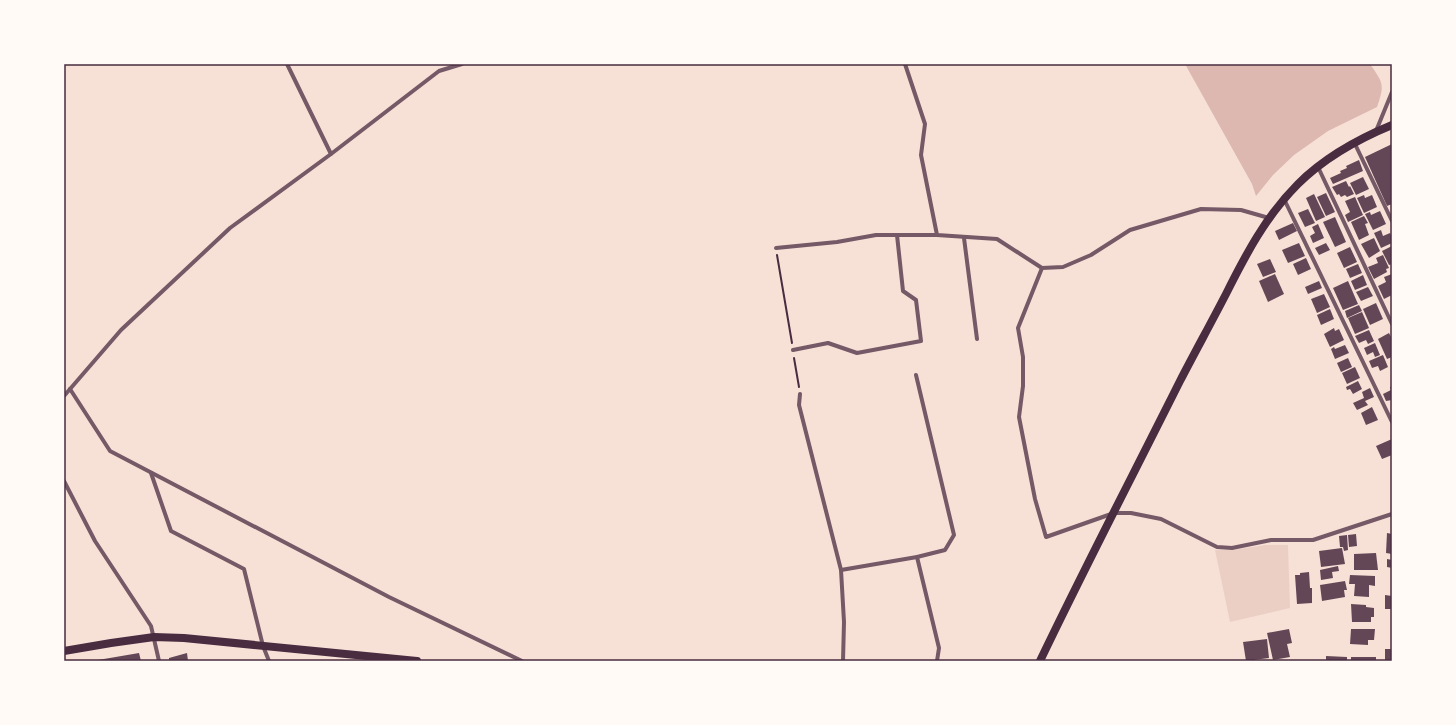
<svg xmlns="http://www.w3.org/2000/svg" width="1456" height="725" font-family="'Alegreya Sans',sans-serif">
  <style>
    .green { fill: #ebcfc5 }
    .water { fill: #dcb8b0 }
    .building { fill: #644757 }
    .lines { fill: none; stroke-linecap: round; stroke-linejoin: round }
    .path { stroke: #4a2c40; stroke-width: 2 }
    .minor { stroke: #755966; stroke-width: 4 }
    .secondary { stroke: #4a2c40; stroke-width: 8 }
    .neatline { fill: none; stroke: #4a2c40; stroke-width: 1.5 }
  </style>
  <rect width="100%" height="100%" fill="#f7e1d7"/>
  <path class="green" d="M1265,545H1288L1290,608L1230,622L1215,550H1233Z"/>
  <path class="water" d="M1185,64H1370C1383,83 1385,84 1377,107L1328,131L1294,155L1273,175L1256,196L1252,184Z"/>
  <g class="building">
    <path d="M1392,144V204L1387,206L1365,157Z"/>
    <path d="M1359,160L1363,171L1333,184L1330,178L1341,173L1340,171L1347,168L1346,166Z"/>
    <path d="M1363,177L1369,189L1356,195L1350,183Z"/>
    <path d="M1346,181L1349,187L1350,186L1354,194L1347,197L1345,195L1341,197L1339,194L1337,195L1332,187Z"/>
    <path d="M1326,193L1335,212L1326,216L1317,197Z"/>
    <path d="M1314,194L1325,217L1316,221L1306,198Z"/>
    <path d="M1364,195L1365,198L1372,195L1377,207L1364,213L1357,198Z"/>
    <path d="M1355,197L1363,215L1348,222L1345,215L1350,212L1345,201Z"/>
    <path d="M1308,209L1315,223L1305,227L1298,213Z"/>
    <path d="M1380,211L1386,224L1373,230L1365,214L1370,212L1371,215Z"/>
    <path d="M1364,216L1368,223L1365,224L1369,235L1359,240L1351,222Z"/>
    <path d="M1335,217L1346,242L1335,247L1323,222Z"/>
    <path d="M1293,223L1297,231L1279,240L1275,231Z"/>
    <path d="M1318,224L1324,238L1313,243L1310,236L1315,233L1312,227Z"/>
    <path d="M1381,230L1383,236L1390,233L1392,237V243L1381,248L1374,233Z"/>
    <path d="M1374,238L1380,251L1369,258L1361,244Z"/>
    <path d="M1299,243L1305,256L1288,263L1282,250Z"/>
    <path d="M1326,243L1330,250L1319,255L1315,248Z"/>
    <path d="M1392,246V264L1389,265L1382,251Z"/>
    <path d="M1350,247L1357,262L1344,268L1337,253Z"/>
    <path d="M1383,255L1389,268L1386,269L1387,272L1374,279L1368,267L1378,263L1376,258Z"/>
    <path d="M1306,258L1311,269L1298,275L1293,264Z"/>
    <path d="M1270,259L1276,272L1263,277L1257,264Z"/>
    <path d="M1358,264L1362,273L1350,278L1346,269Z"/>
    <path d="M1275,274L1284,294L1268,302L1259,281Z"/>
    <path d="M1392,274V295L1384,299L1378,286L1386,282L1384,277Z"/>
    <path d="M1363,275L1367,285L1355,290L1351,281Z"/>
    <path d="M1319,281L1322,288L1308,294L1305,287Z"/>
    <path d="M1348,281L1358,304L1343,310L1333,288Z"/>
    <path d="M1368,287L1373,296L1361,301L1356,292Z"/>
    <path d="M1324,294L1330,307L1317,313L1311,299Z"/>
    <path d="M1376,303L1383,319L1370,325L1363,309Z"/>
    <path d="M1359,305L1362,311L1347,318L1345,311Z"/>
    <path d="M1330,309L1334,319L1321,325L1317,315Z"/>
    <path d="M1362,312L1369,328L1355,334L1348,318Z"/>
    <path d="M1334,328L1335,331L1339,329L1344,340L1330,347L1324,334Z"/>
    <path d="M1369,330L1374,341L1368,344L1366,340L1359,343L1355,336Z"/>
    <path d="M1389,333L1392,339V357L1387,359L1378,339Z"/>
    <path d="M1375,343L1380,355L1375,357L1373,352L1367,355L1364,348Z"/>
    <path d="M1345,345L1349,353L1335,359L1331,349L1334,347L1335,349Z"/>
    <path d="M1383,355L1388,367L1380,371L1378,366L1372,368L1369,361Z"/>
    <path d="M1348,358L1352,367L1341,372L1337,363Z"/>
    <path d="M1355,367L1360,378L1347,384L1342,373Z"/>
    <path d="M1358,381L1362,389L1353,394L1350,389L1347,390L1346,387Z"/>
    <path d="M1392,386V400L1386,401L1383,394L1391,390L1390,387Z"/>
    <path d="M1370,388L1374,397L1365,401L1368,405L1357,410L1353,403L1364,398L1362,392Z"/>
    <path d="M1372,407L1378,420L1366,425L1361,413Z"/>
    <path d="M1392,439V455L1382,459L1376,446Z"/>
    <path d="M1387,533L1392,534V554L1386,553Z"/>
    <path d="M1356,534L1357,546L1349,547L1348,535Z"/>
    <path d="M1347,535L1348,550L1344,551L1343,547H1340L1339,536Z"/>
    <path d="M1342,548L1345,564L1321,567L1319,551Z"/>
    <path d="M1376,553L1378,570H1354V554Z"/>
    <path d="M1387,559L1392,560V568L1387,567Z"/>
    <path d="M1338,566L1339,571L1332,572L1333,578L1321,580L1320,570Z"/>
    <path d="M1309,572L1310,588H1312V603L1297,604L1295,575H1300V573Z"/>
    <path d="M1350,575L1375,576V586L1369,585V597L1354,596L1355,584H1349Z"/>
    <path d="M1345,581L1347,590H1344L1345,597L1322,601L1320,585Z"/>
    <path d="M1385,595L1392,596V609H1385Z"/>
    <path d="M1351,604L1366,605V607L1374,608V617H1371V622H1352Z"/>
    <path d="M1289,629L1292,643L1287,644L1290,657L1273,660L1267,633Z"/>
    <path d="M1351,629H1375L1374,640H1368V645L1350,644Z"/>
    <path d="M1267,639L1269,658L1246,661L1243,642Z"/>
    <rect x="1385" y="649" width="7" height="12"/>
    <path d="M139,653L141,661H98V660Z"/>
    <path d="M187,653L188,661H169V658Z"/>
    <path d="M1326,656L1347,657V661H1326Z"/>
    <rect x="1351" y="657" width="25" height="4"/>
  </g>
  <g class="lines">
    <g class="path">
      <path d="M777,255L792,343"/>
      <path d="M794,358L799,387"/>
    </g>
    <g class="minor">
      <path d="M287,64L331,154"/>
      <path d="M905,64L925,124L921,155L937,235L997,239L1042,268"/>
      <path d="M1376,131L1392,92"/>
      <path d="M1354,142L1392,221"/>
      <path d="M1318,167L1392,324"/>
      <path d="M1284,199L1392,422"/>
      <path d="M1269,218L1241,210L1201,209L1130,230L1091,255L1063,267L1042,268L1018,328L1023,357V386L1019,417L1035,499L1046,537L1114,513H1131L1161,519L1217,547L1232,548L1271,540H1313L1392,514"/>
      <path d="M964,238L977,339"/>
      <path d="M776,248L837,242L876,235H937"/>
      <path d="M793,350L828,343L857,353L921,341L916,300L903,291L897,235"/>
      <path d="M70,389L110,451L389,597L522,661"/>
      <path d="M800,394L799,405L841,570L844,622L843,661"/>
      <path d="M64,396L121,330L230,228L331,154L439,71L462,64"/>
      <path d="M151,473L171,531L244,569L263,646L269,661"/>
      <path d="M64,481L95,541L151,626L159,661"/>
      <path d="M917,557L939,648L937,661"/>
      <path d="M841,570L917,557L945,550L954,535L916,375"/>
    </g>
    <g class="secondary">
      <path d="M64,651L111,643L154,637L184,638L417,661"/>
      <path d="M1040,661C1085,567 1133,475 1180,381C1195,352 1211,323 1226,294C1246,254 1266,216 1298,184C1324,158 1358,139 1392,125"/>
    </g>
  </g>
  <rect width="1456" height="725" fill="none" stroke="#fffaf5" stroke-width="130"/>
  <rect x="65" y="65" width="1326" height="595" class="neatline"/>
</svg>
